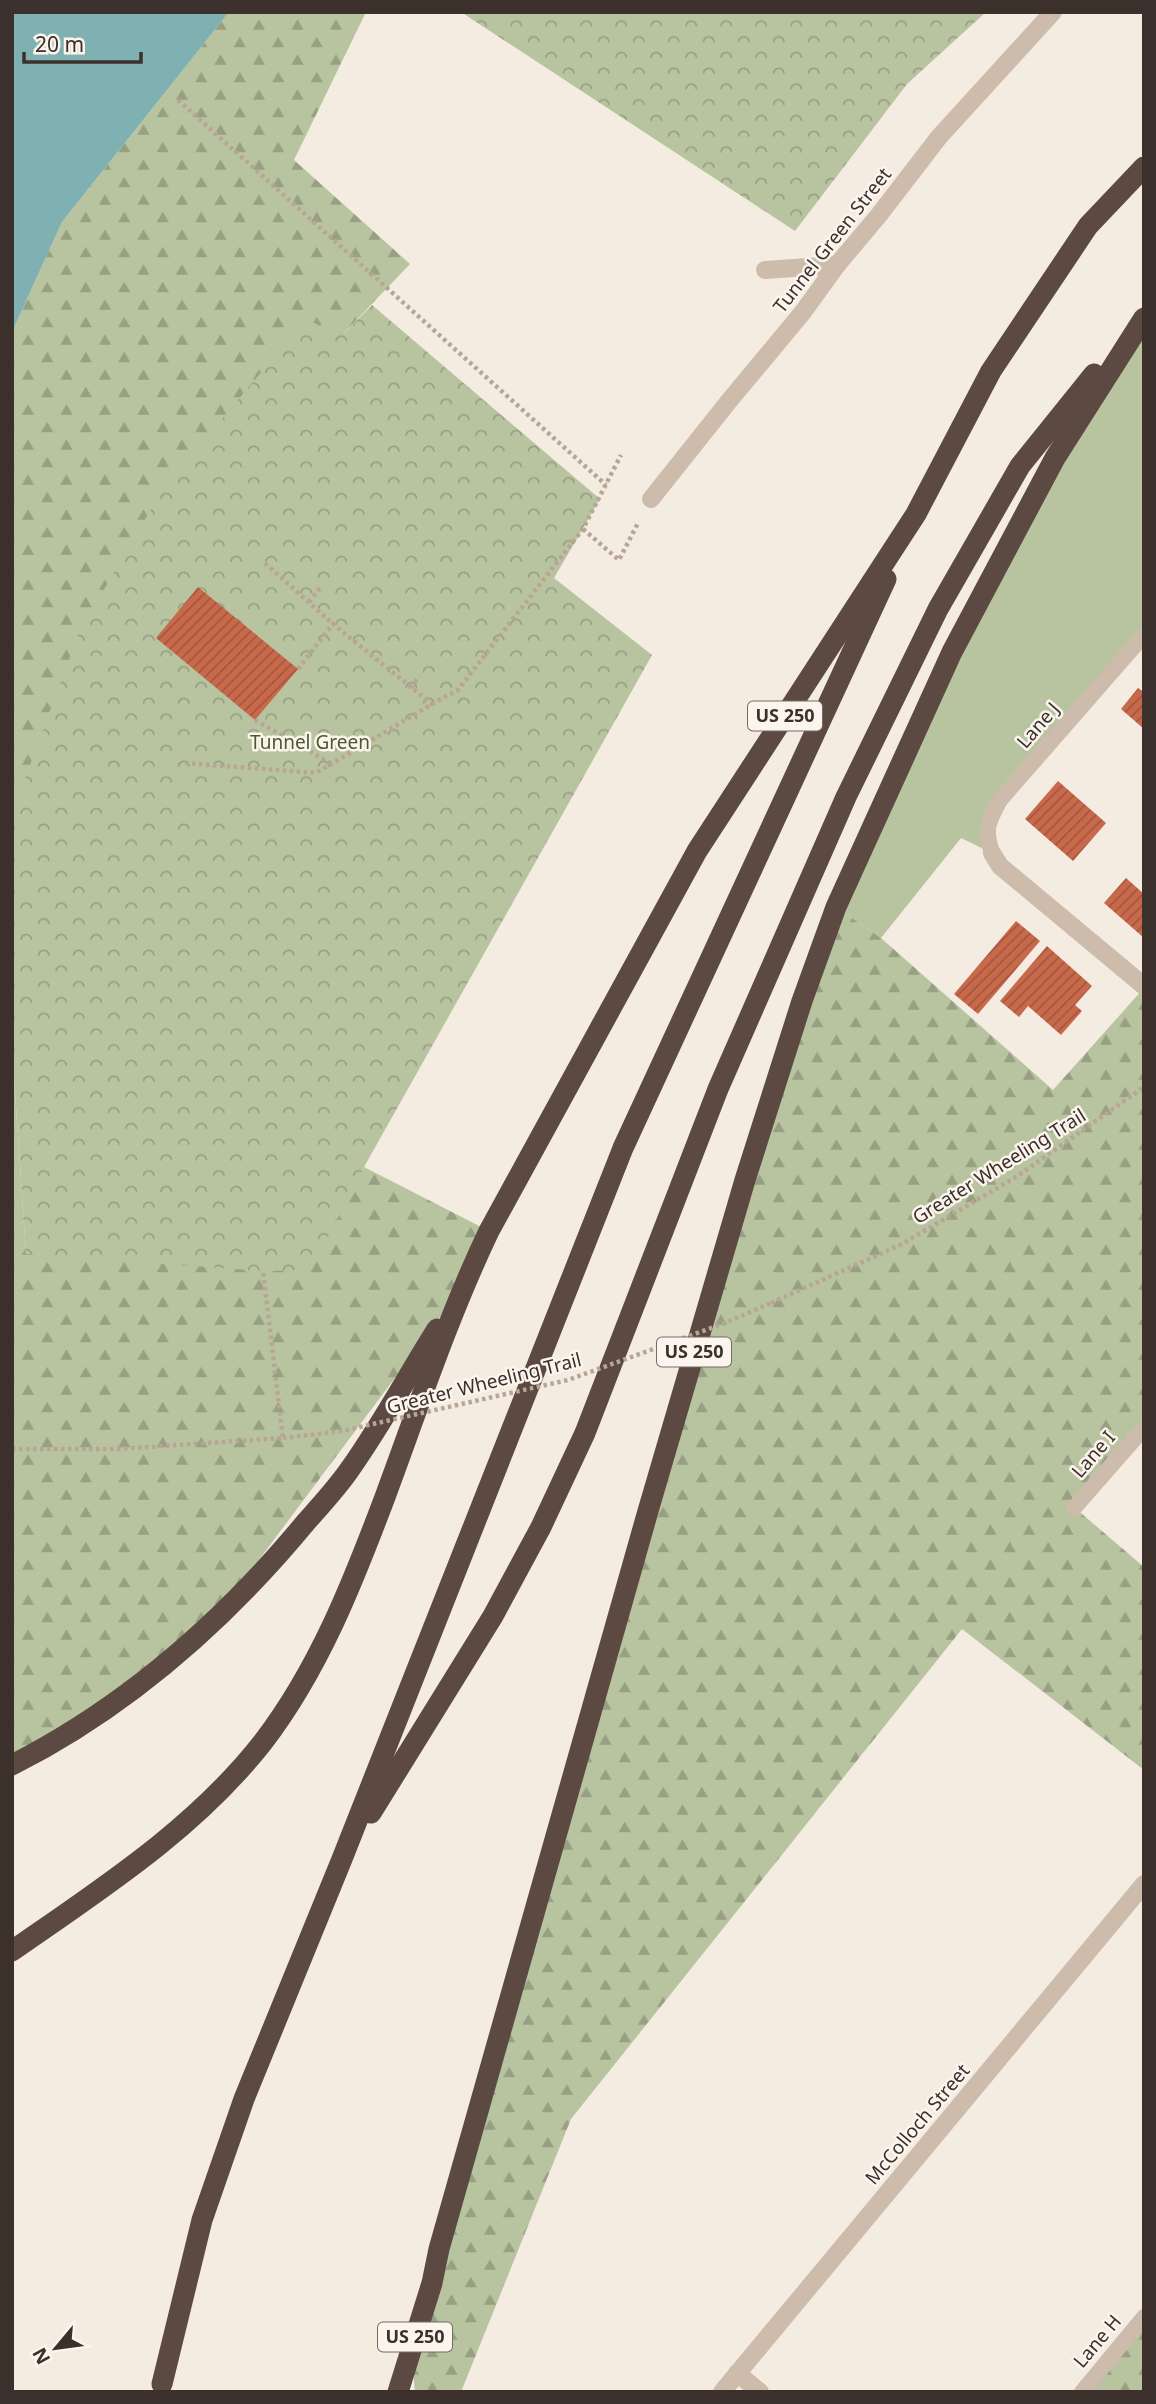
<svg xmlns="http://www.w3.org/2000/svg" width="1156" height="2404" font-family="'Noto Sans',sans-serif">
  <style>
    .green { fill: #b8c4a0 }
    .forest { fill: url(#forest-firs) }
    .park { fill: url(#park-crowns) }
    .water { fill: #7fb0b2 }
    .building { fill: url(#building-hatch) }
    .lines { fill: none; stroke-linecap: round; stroke-linejoin: round }
    .path { stroke: #b9a596; stroke-width: 4.5; stroke-dasharray: 3.5 3.5; stroke-linecap: butt }
    .service { stroke: #cdbbac; stroke-width: 16 }
    .minor { stroke: #cdbbac; stroke-width: 18 }
    .tertiary { stroke: #cdbbac; stroke-width: 18 }
    .motorway { stroke: #5c4a42; stroke-width: 21 }
    .path-bridge { stroke: #b9a596; stroke-width: 4.5; stroke-dasharray: 3.5 3.5; stroke-linecap: butt }
    .labels { text-anchor: middle; stroke-width: 5; stroke-linejoin: round; paint-order: stroke }
    .shield { fill: #fbf5ee; stroke: #756b66; stroke-width: 2 }
    .shield-label { font-size: 18px; font-weight: bold; fill: #3b302b }
    .street-label { font-size: 19px; fill: #3b302b; stroke: #fbf5ee }
    .park-label { font-size: 19px; fill: #4a5a2e; stroke: #fbf5ee }
  </style>
  <defs>
    <pattern id="forest-firs" width="22" height="20" patternUnits="userSpaceOnUse" patternTransform="scale(1.75)"><rect width="22" height="20" fill="#b8c4a0"/><path d="M5 1l3.5 6h-7zM16 11l3.5 6h-7z" fill="#97a083"/></pattern>
    <pattern id="park-crowns" width="20" height="18" patternUnits="userSpaceOnUse" patternTransform="scale(1.75)"><rect width="20" height="18" fill="#b8c4a0"/><path d="M2 6a3 3 0 1 1 6 0M12 15a3 3 0 1 1 6 0" fill="none" stroke="#97a083"/></pattern>
    <pattern id="building-hatch" width="6" height="6" patternUnits="userSpaceOnUse" patternTransform="scale(1.75)"><rect width="6" height="6" fill="#c8694b"/><path d="M-1 1l2-2M0 6l6-6M5 7l2-2" fill="none" stroke="#a4573f"/></pattern>
  </defs>
  <rect width="100%" height="100%" fill="#f4ebe1"/>
  <path class="green" d="M1144,318V635L1000,800L992,853L961,838L881,938L836,907L919,721Z"/>
  <g class="forest">
    <path d="M229,12H366L294,160L410,264L344,333L12,814V332L62,222Z"/>
    <path d="M836,907L881,938L1053,1090L1144,988V1428L1075,1508L1144,1567V1770L962,1629L571,2119L461,2392H415L411,2349L439,2249Z"/>
    <path d="M12,1047L26,1254L355,1182L364,1167L489,1231L462,1288L208,1628L12,1761Z"/>
    <path d="M1144,2318V2392H1082Z"/>
  </g>
  <g class="park">
    <path d="M461,12H986L907,84L795,231Z"/>
    <path d="M372,305L600,499L554,578L652,655L364,1167L311,1270L263,1271L26,1254L12,1047V814L79,632L163,489L305,320L344,333Z"/>
  </g>
  <path class="water" d="M12,12H229L62,222L12,332Z"/>
  <g class="building">
    <path d="M198,587L298,669L255,720L156,638Z"/>
    <path d="M1138,688L1144,692V729L1121,709Z"/>
    <path d="M1058,781L1106,823L1073,861L1025,819Z"/>
    <path d="M1126,878L1144,894V938L1104,903Z"/>
    <path d="M1016,921L1040,941L978,1014L954,994Z"/>
    <path d="M1047,946L1092,986L1075,1005L1082,1011L1061,1035L1028,1006L1019,1017L1000,1001Z"/>
  </g>
  <g class="lines">
    <g class="path">
      <path d="M178,100L606,485"/>
      <path d="M583,529L619,560L638,523"/>
      <path d="M265,563L333,624"/>
      <path d="M309,602L320,588"/>
      <path d="M298,669L333,624L433,705"/>
      <path d="M411,688L419,676"/>
      <path d="M255,720L332,764"/>
      <path d="M185,763L316,773L444,697L457,691L583,529L621,455"/>
      <path d="M771,1303L900,1245L1016,1177L1144,1087"/>
      <path d="M12,1449H117L283,1438L263,1271"/>
    </g>
    <g class="service">
      <path d="M992,853C984,828 988,822 1000,800L1144,635"/>
      <path d="M1074,1508L1144,1428"/>
      <path d="M1082,2392L1144,2317"/>
    </g>
    <g class="minor">
      <path d="M765,270L837,265"/>
      <path d="M651,499L729,401L803,312L837,265L879,215L939,137L1053,12"/>
      <path d="M992,853L1000,866L1144,986"/>
      <path d="M737,2373L760,2392"/>
    </g>
    <path class="tertiary" d="M722,2392L1144,1884"/>
    <g class="motorway">
      <path d="M12,1765C126,1707 225,1620 306,1522C321,1505 337,1488 350,1469C382,1424 408,1375 437,1329"/>
      <path d="M371,1813L493,1616L541,1527L585,1433L718,1089L846,797L938,609L1020,466L1094,374"/>
      <path d="M12,1951C101,1889 195,1829 263,1742C319,1669 353,1582 385,1497C418,1408 448,1317 489,1231L697,851L916,514L991,371L1088,226L1144,167"/>
      <path d="M162,2384L202,2220L244,2099L342,1859L623,1148L886,579"/>
      <path d="M398,2392L432,2283L439,2249L648,1511L745,1180L802,1001L836,907L952,652L1055,458L1144,318"/>
    </g>
    <path class="path-bridge" d="M283,1438L342,1431L568,1380L725,1323L771,1303"/>
  </g>
  <g class="labels">
    <g class="shield">
      <rect x="748" y="701.5" width="74" height="29" rx="5"/>
      <rect x="657" y="1337.5" width="74" height="29" rx="5"/>
      <rect x="378" y="2322.5" width="74" height="29" rx="5"/>
    </g>
    <g class="shield-label">
      <text x="785" y="722">US 250</text>
      <text x="694" y="1358">US 250</text>
      <text x="415" y="2343">US 250</text>
    </g>
    <g class="street-label">
      <text transform="translate(832 240) rotate(-52)" y="7">Tunnel Green Street</text>
      <text transform="translate(1038 725) rotate(-49)" y="7">Lane J</text>
      <text transform="translate(999 1166) rotate(-32)" y="7">Greater Wheeling Trail</text>
      <text transform="translate(484 1383) rotate(-14)" y="7">Greater Wheeling Trail</text>
      <text transform="translate(1093 1454) rotate(-49)" y="7">Lane I</text>
      <text transform="translate(917 2124) rotate(-50)" y="7">McColloch Street</text>
      <text transform="translate(1097 2341) rotate(-50)" y="7">Lane H</text>
    </g>
    <g class="park-label">
      <text x="310" y="749">Tunnel Green</text>
    </g>
  </g>
  <rect width="1156" height="2404" fill="none" stroke="#3b302b" stroke-width="28"/>
  <g transform="translate(56 2348) rotate(241)" stroke="#fbf5ee" stroke-width="5" paint-order="stroke">
  <path d="M0-5L12 26L0 18L-12 26Z" fill="#3b302b"/>
  <text y="-10" font-size="19" font-weight="bold" text-anchor="middle" fill="#3b302b">N</text>
  </g>
  <path d="M24 52v10h117v-10" fill="none" stroke="#3b302b" stroke-width="3.5"/>
  <text x="35" y="52" font-size="21" fill="#3b302b" stroke="#fbf5ee" stroke-width="5" paint-order="stroke">20 m</text>
</svg>
